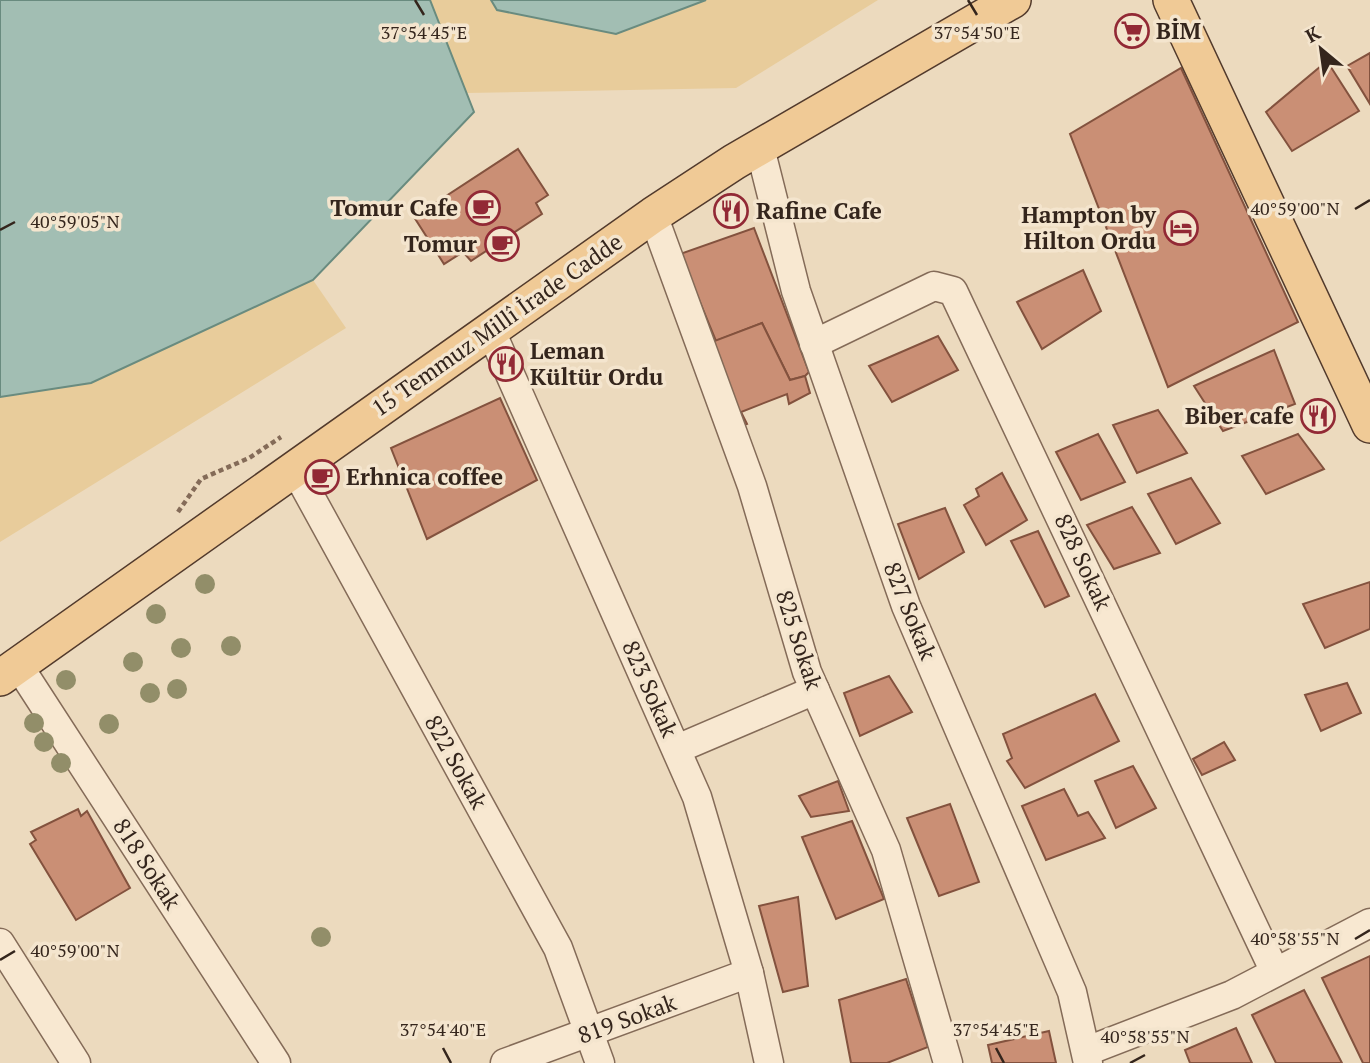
<svg xmlns="http://www.w3.org/2000/svg" width="1370" height="1063" font-family="'PT Serif',serif">
  <style>
    .sand { fill: #e8cc9b }
    .water { fill: #a2beb3; stroke: #698b7f; stroke-width: 2 }
    .building { fill: #ca8f75; stroke: #83523e; stroke-width: 2 }
    .lines { fill: none; stroke-linecap: round; stroke-linejoin: round }
    .minor-casing { stroke: #846b58; stroke-width: 31 }
    .major-casing { stroke: #523a2c; stroke-width: 38 }
    .path { stroke: #846b58; stroke-width: 4.5; stroke-dasharray: 5 3.5; stroke-linecap: butt }
    .minor { stroke: #f8e8d1; stroke-width: 28 }
    .major { stroke: #f0ca96; stroke-width: 35 }
    .tree { fill: #928e69 }
    .ticks { fill: none; stroke: #34251c; stroke-width: 2.5 }
    .labels { text-anchor: middle; stroke-width: 7; stroke-linejoin: round; paint-order: stroke }
    .poi-label { font-size: 23px; font-weight: bold; fill: #34251c; stroke: #f4e5ce; text-anchor: start }
    .street-label { font-size: 23px; fill: #34251c; stroke: #f4e5ce }
    .ticks-label { font-size: 18px; text-anchor: middle; fill: #34251c; stroke: #f4e5ce; stroke-width: 7; stroke-linejoin: round; paint-order: stroke }
  </style>
  <rect width="100%" height="100%" fill="#ecdabe"/>
  <g class="sand">
    <path d="M430,0H878L736,88L466,93Z"/>
    <path d="M313,280L346,328L0,542V397L91,383Z"/>
  </g>
  <g class="water">
    <path d="M0,0H430L474,112L313,280L91,383L0,397Z"/>
    <path d="M491,0H706L616,34L497,10Z"/>
  </g>
  <g class="building">
    <path d="M1370,53V104L1347,66Z"/>
    <path d="M1327,61L1359,111L1292,151L1266,112Z"/>
    <path d="M1181,68L1298,322L1168,387L1070,134Z"/>
    <path d="M518,149L548,195L536,203L542,214L471,261L463,252L444,264L414,217Z"/>
    <path d="M754,228L809,372L805,376L790,380L762,323L716,341L680,254Z"/>
    <path d="M1083,270L1101,311L1042,349L1017,302Z"/>
    <path d="M762,323L790,380L805,376L810,393L789,404L787,394L741,412L747,424L737,427L709,343Z"/>
    <path d="M938,336L958,370L892,402L869,366Z"/>
    <path d="M1274,350L1295,404L1223,431L1194,386Z"/>
    <path d="M500,398L537,480L427,539L391,448Z"/>
    <path d="M1158,410L1187,453L1137,473L1113,425Z"/>
    <path d="M1098,434L1125,482L1081,500L1056,452Z"/>
    <path d="M1298,434L1324,469L1266,494L1242,456Z"/>
    <path d="M1002,473L1027,520L986,545L964,505L979,496L976,489Z"/>
    <path d="M1191,478L1220,523L1176,544L1148,494Z"/>
    <path d="M1132,507L1160,553L1114,569L1087,525Z"/>
    <path d="M945,508L964,552L919,579L898,524Z"/>
    <path d="M1038,531L1069,596L1045,607L1011,541Z"/>
    <path d="M1370,582V629L1325,648L1303,604Z"/>
    <path d="M889,676L912,712L860,736L844,693Z"/>
    <path d="M1347,683L1361,713L1321,731L1305,695Z"/>
    <path d="M1095,694L1119,741L1025,788L1007,761L1012,758L1003,734Z"/>
    <path d="M1224,742L1235,760L1202,775L1193,759Z"/>
    <path d="M1133,766L1156,808L1116,828L1095,781Z"/>
    <path d="M838,781L849,811L811,817L799,796Z"/>
    <path d="M1064,789L1078,816L1088,812L1105,838L1046,860L1022,806Z"/>
    <path d="M950,804L979,882L939,896L907,818Z"/>
    <path d="M78,809L81,816L87,811L130,888L76,920L30,844L36,840L31,832Z"/>
    <path d="M852,821L884,899L836,919L802,837Z"/>
    <path d="M798,897L808,986L783,992L759,906Z"/>
    <path d="M1370,956V1063H1363L1322,978Z"/>
    <path d="M906,979L928,1047L887,1063H851L839,1000Z"/>
    <path d="M1304,990L1342,1063H1276L1252,1015Z"/>
    <path d="M1236,1028L1252,1063H1190L1185,1050Z"/>
    <path d="M1049,1031L1056,1063H992L988,1045Z"/>
  </g>
  <g class="lines">
    <g class="minor-casing">
      <g id="minor">
        <path d="M760,148L796,291L906,606L1072,992L1088,1063"/>
        <path d="M653,215L752,486L807,672L886,850L948,1063"/>
        <path d="M490,329L697,797L749,973L769,1063"/>
        <path d="M814,344L934,286L953,291L1275,972"/>
        <path d="M295,469L558,948L600,1063"/>
        <path d="M18,665L276,1063"/>
        <path d="M677,749L815,690"/>
        <path d="M0,943L76,1063"/>
        <path d="M1087,1051L1232,995L1370,923"/>
        <path d="M505,1063L749,973"/>
      </g>
    </g>
    <g class="major-casing">
      <g id="major">
        <path d="M1171,0L1370,425"/>
        <path d="M0,678L653,215L734,162L1013,0"/>
      </g>
    </g>
    <path class="path" d="M178,512L201,479L249,458L281,437"/>
    <use href="#minor" class="minor"/>
    <use href="#major" class="major"/>
  </g>
  <g class="tree">
    <circle cx="205" cy="584" r="10"/>
    <circle cx="156" cy="614" r="10"/>
    <circle cx="231" cy="646" r="10"/>
    <circle cx="181" cy="648" r="10"/>
    <circle cx="133" cy="662" r="10"/>
    <circle cx="66" cy="680" r="10"/>
    <circle cx="177" cy="689" r="10"/>
    <circle cx="150" cy="693" r="10"/>
    <circle cx="34" cy="723" r="10"/>
    <circle cx="109" cy="724" r="10"/>
    <circle cx="44" cy="742" r="10"/>
    <circle cx="61" cy="763" r="10"/>
    <circle cx="321" cy="937" r="10"/>
  </g>
  <path class="ticks" d="M415,0L424,15M968,0L977,15M1355,209L1370,200M0,230L15,222M1355,939L1370,930M0,960L15,951M443,1048L451,1063M996,1048L1004,1063M1130,1063L1145,1055"/>
  <defs>
    <g id="supermarket-ring" transform="scale(1.75)"><circle r="9.5" fill="#f4e5ce" stroke="#922935" stroke-width="1.5"/><path d="M-6-5.5h2.5l.6 2H6L4.5 2H-2.5L-4.4-4H-6ZM-1.5 3.2a1.3 1.3 0 1 0 .1 0ZM3 3.2a1.3 1.3 0 1 0 .1 0Z" fill="#922935"/></g>
    <g id="cafe-ring" transform="scale(1.75)"><circle r="9.5" fill="#f4e5ce" stroke="#922935" stroke-width="1.5"/><path d="M-5.5-4.5H6V0H3Q3 3.5 0 3.5H-2.5Q-5.5 3.5-5.5 0ZM3-3.2v2h1.7v-2ZM-6 4.5H4V6H-6Z" fill="#922935"/></g>
    <g id="restaurant-ring" transform="scale(1.75)"><circle r="9.5" fill="#f4e5ce" stroke="#922935" stroke-width="1.5"/><path d="M-5-6h1v4h1v-4h1v4h1v-4h1v5L-1.5 .5V6h-2V.5L-5-1ZM5-6V6H3V1.5H1.5Q1.5-4 5-6Z" fill="#922935"/></g>
    <g id="hotel-ring" transform="scale(1.75)"><circle r="9.5" fill="#f4e5ce" stroke="#922935" stroke-width="1.5"/><path d="M-6-4.5h1.5V1H6V5H4.5V3h-9V5H-6ZM-4 0a1.8 1.8 0 1 1 3.6 0ZM.5 0V-2.5h3Q6-2.5 6 0Z" fill="#922935"/></g>
  </defs>
  <g fill-rule="evenodd">
    <use href="#supermarket-ring" x="1132" y="31"/>
    <use href="#cafe-ring" x="483" y="208"/>
    <use href="#restaurant-ring" x="731" y="211"/>
    <use href="#hotel-ring" x="1181" y="228"/>
    <use href="#cafe-ring" x="502" y="244"/>
    <use href="#restaurant-ring" x="506" y="364"/>
    <use href="#restaurant-ring" x="1318" y="416"/>
    <use href="#cafe-ring" x="322" y="477"/>
  </g>
  <g class="labels">
    <g class="poi-label">
      <text x="1156" y="39">BİM</text>
      <text x="458" y="216" text-anchor="end">Tomur Cafe</text>
      <text x="756" y="219">Rafine Cafe</text>
      <text x="1156" y="223" text-anchor="end">Hampton by<tspan x="1156" dy="26">Hilton Ordu</tspan></text>
      <text x="477" y="252" text-anchor="end">Tomur</text>
      <text x="530" y="359">Leman<tspan x="530" dy="26">Kültür Ordu</tspan></text>
      <text x="1294" y="424" text-anchor="end">Biber cafe</text>
      <text x="346" y="485">Erhnica coffee</text>
    </g>
    <g class="street-label">
      <text transform="translate(497 325) rotate(-35)" y="8">15 Temmuz Millî İrade Cadde</text>
      <text transform="translate(1083 562) rotate(65)" y="8">828 Sokak</text>
      <text transform="translate(910 611) rotate(68)" y="8">827 Sokak</text>
      <text transform="translate(799 640) rotate(72)" y="8">825 Sokak</text>
      <text transform="translate(650 689) rotate(66)" y="8">823 Sokak</text>
      <text transform="translate(456 762) rotate(61)" y="8">822 Sokak</text>
      <text transform="translate(147 864) rotate(57)" y="8">818 Sokak</text>
      <text transform="translate(627 1019) rotate(-20)" y="8">819 Sokak</text>
    </g>
  </g>
  <g class="ticks-label">
    <text x="424" y="39">37°54'45"E</text>
    <text x="977" y="39">37°54'50"E</text>
    <text x="1295" y="215">40°59'00"N</text>
    <text x="75" y="228">40°59'05"N</text>
    <text x="1295" y="945">40°58'55"N</text>
    <text x="75" y="957">40°59'00"N</text>
    <text x="443" y="1036">37°54'40"E</text>
    <text x="996" y="1036">37°54'45"E</text>
    <text x="1145" y="1043">40°58'55"N</text>
  </g>
  <g transform="translate(1321 49) rotate(331)" stroke="#f4e5ce" stroke-width="5" paint-order="stroke">
  <path d="M0-5L12 26L0 18L-12 26Z" fill="#34251c"/>
  <text y="-10" font-size="19" font-weight="bold" text-anchor="middle" fill="#34251c">K</text>
  </g>
</svg>
